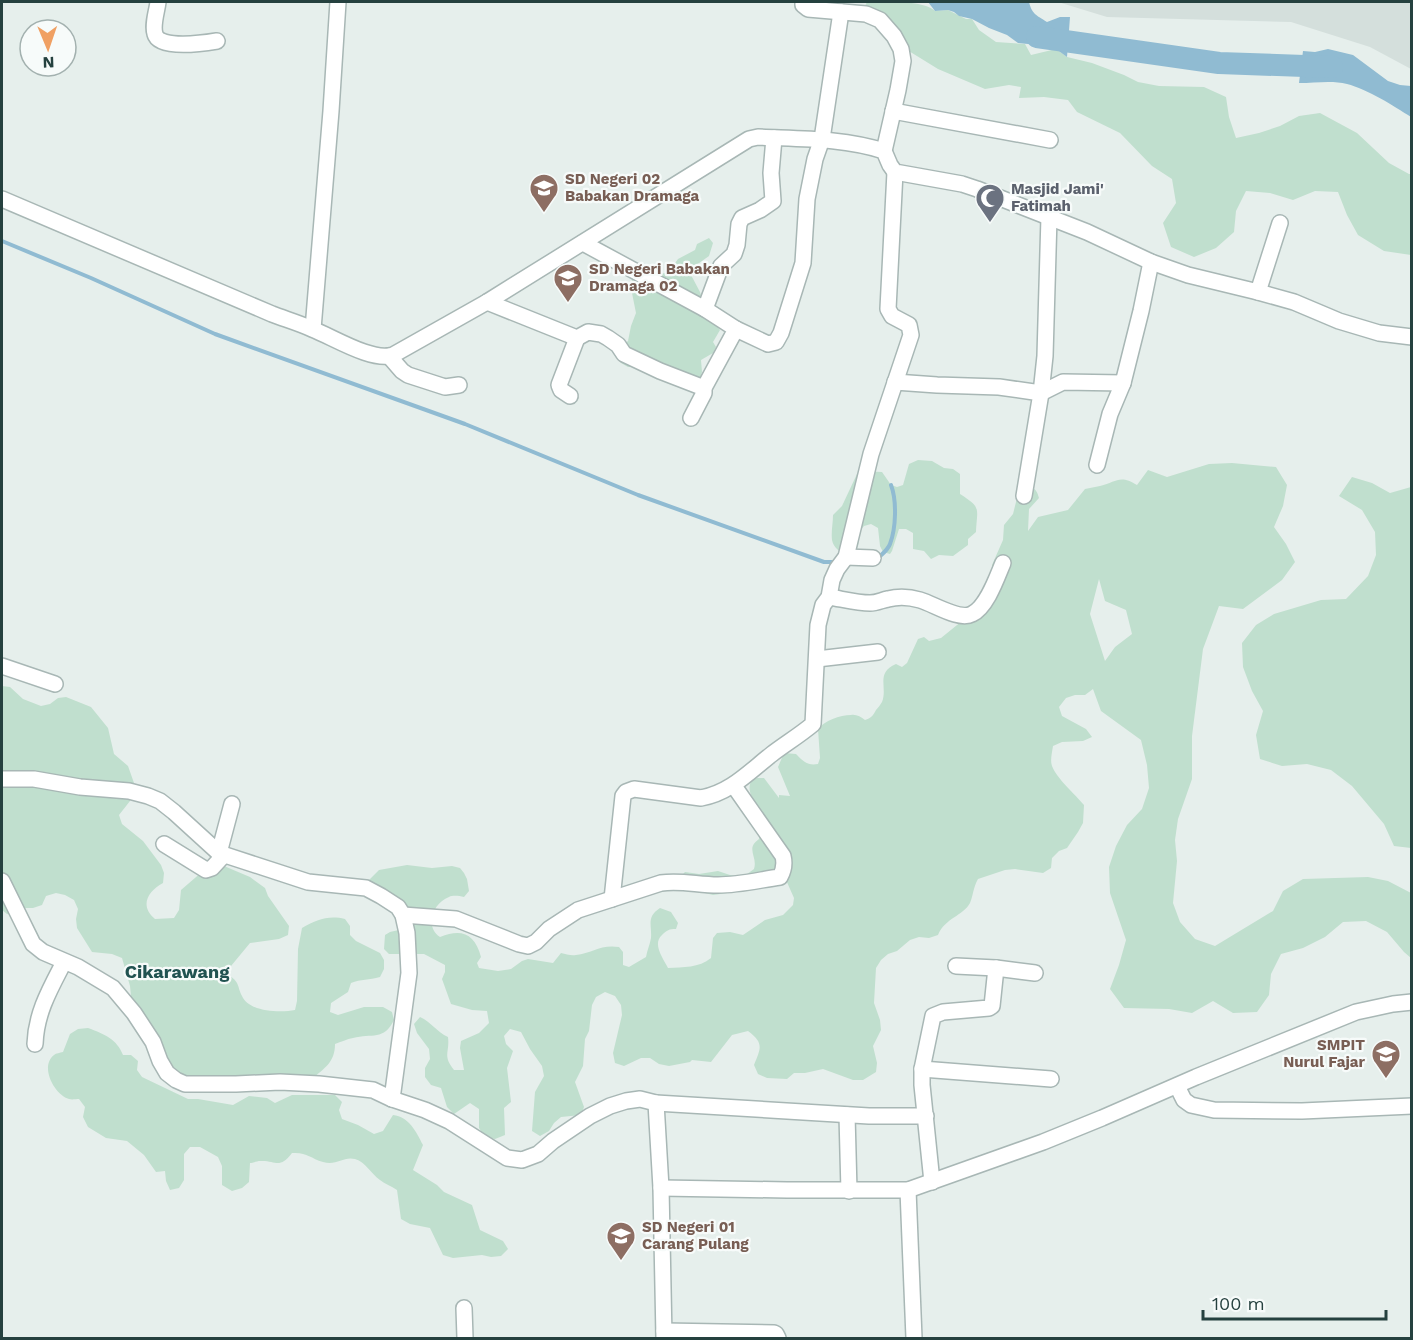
<svg xmlns="http://www.w3.org/2000/svg" width="1413" height="1340" font-family="'Work Sans',sans-serif">
  <style>
    .built { fill: #d4dfdc }
    .green { fill: #c0dfce; fill-rule: evenodd }
    .water { fill: #90bbd2 }
    .lines { fill: none; stroke-linecap: round; stroke-linejoin: round }
    .stream { stroke: #90bbd2; stroke-width: 4 }
    .river { stroke: #90bbd2; stroke-width: 22 }
    .minor-casing { stroke: #a8b7b5; stroke-width: 18 }
    .minor { stroke: #fff; stroke-width: 15 }
    .labels { text-anchor: middle; stroke-width: 4.5; stroke-linejoin: round; paint-order: stroke }
    .education-label { font-size: 15px; font-weight: bold; fill: #785e54; stroke: #f7fbfa; text-anchor: start }
    .worship-label { font-size: 15px; font-weight: bold; fill: #5b616d; stroke: #f7fbfa; text-anchor: start }
    .quarter-label { font-size: 18px; font-weight: bold; fill: #215351; stroke: #f7fbfa }
  </style>
  <rect width="100%" height="100%" fill="#e6efec"/>
  <path class="built" d="M1058,2H1411V69L1370,47L1291,22L1107,17Z"/>
  <g class="green">
    <path d="M867,2C885,2 923,0 935,11L948,10L966,19H972L979,30L996,42L1025,44L1031,55L1056,49L1067,57L1092,63L1124,75L1138,82L1159,86L1204,87L1226,97L1229,117L1236,138L1259,133L1280,126L1299,116L1320,113L1357,133L1389,163L1409,174H1411V255L1384,251L1358,235L1347,215L1338,192L1315,191L1293,200L1270,193L1246,191L1236,211L1234,232L1216,248L1194,257L1171,247L1163,223L1176,203L1172,179L1152,166L1120,133L1077,112L1068,100L1044,97L1019,98L1021,87L1009,85L985,89L938,69L891,40L886,24L865,6Z"/>
    <path d="M709,238L713,243L709,256L692,268L691,275L700,292L707,314L720,330L713,342L716,347L713,353L701,360L702,372L700,379L642,367H628L621,363L617,357V350L628,341L631,326L636,313L632,293V279L665,273L670,270L678,259L695,250L697,244Z"/>
    <path d="M918,460L932,461L944,468L953,469L960,474V494C982,508 977,508 976,532L968,539V545L953,556L939,555L931,559L924,551L913,549V533L906,529H899L892,551L890,554L883,552L880,546L878,528L871,524L864,526C862,528 860,531 859,534C857,539 860,543 857,548C849,560 834,551 832,540C831,532 833,523 833,515L842,506L857,474L863,471L882,472L891,485L897,487L903,485L909,464Z"/>
    <path d="M1232,463L1276,467L1287,485L1283,506L1274,527L1286,544L1295,562L1282,580L1243,609L1219,606L1203,649L1192,736V779L1178,819L1175,840L1177,861L1173,903L1180,922L1195,939L1215,946L1273,911L1283,891L1303,879L1368,877L1388,881L1411,893V958L1404,952L1387,932L1366,921L1343,922L1325,937L1303,948L1281,954L1271,974L1269,995L1257,1012L1233,1013L1213,1001L1192,1013L1169,1009L1124,1008L1110,989L1119,965L1126,940L1110,893L1109,867L1116,846L1127,825L1142,809L1149,788L1147,765L1141,740L1101,711L1093,689L1085,695H1075L1066,698L1059,707L1062,716L1086,729L1092,737L1083,741L1062,742L1053,746C1052,753 1050,760 1052,766C1057,779 1075,794 1084,805L1083,823L1078,832L1067,848L1059,851L1052,858L1051,868L1043,873L1015,869L1005,870L978,879C973,888 973,896 970,903C963,916 945,918 938,935L929,938L919,937L910,940L897,951L888,954L881,960L876,968L874,1003L880,1020L881,1030L873,1046L877,1063L876,1072L863,1080H853L823,1069L805,1073H794L787,1079L767,1078L758,1074L754,1065C761,1048 764,1043 748,1031L732,1035L711,1062L692,1060L690,1062L669,1066L659,1064L650,1058H641L624,1066L615,1063L613,1053L622,1015L621,1005L615,996L605,992L596,997L592,1005L589,1031L585,1039L583,1066L575,1082L584,1107L581,1115L561,1117L554,1123L549,1131L540,1136L532,1131L535,1092L544,1076L542,1066L530,1049L521,1032L510,1029L504,1036L506,1044L513,1051L507,1068L511,1102L504,1108L505,1135L495,1139L485,1137L479,1128V1109L470,1103L454,1114L447,1107L441,1088L431,1085L425,1077V1068L430,1059L429,1049L417,1033L414,1024L420,1017C431,1022 437,1032 448,1037C450,1053 442,1055 454,1070H464L460,1048L461,1041L479,1033L489,1023L487,1011L472,1010L451,1004L442,979L445,972V965L424,954H389L384,949L385,935L390,932L403,929L408,918L374,901L370,894L369,880L379,870L407,865L432,868L452,866L460,868L464,873L467,879L469,891L464,897C459,896 453,895 449,897C433,903 424,926 440,937C462,928 475,934 481,957L477,963L479,968L498,971L511,969L522,961L528,959L553,963L561,953C566,954 571,956 576,955C592,953 601,944 619,947L623,952V965L629,967L646,957C647,951 650,944 651,938C652,925 646,917 660,908L671,912L678,923L676,929C669,929 667,930 662,935C652,944 663,958 668,968C683,967 699,968 711,958L713,938L717,933L730,932L743,935L765,920L783,915L793,905L794,898L786,880H760L742,891L713,895L697,891L683,884L680,877L685,872L699,874L718,871L730,875L743,877L754,869C758,856 745,849 759,839L760,832L754,819L758,806C752,797 747,792 751,781L757,778H764L779,798V795L790,796L778,767L784,753L796,754C803,761 807,766 818,764L820,758L818,729C824,721 840,715 851,715C856,714 861,717 865,720C871,718 873,716 876,710C878,708 880,705 882,702C888,687 875,673 896,664L902,667L907,663L918,639L924,637L929,641L941,638L983,604L993,586L992,565L1003,540L1004,525L1013,514L1020,486C1031,487 1036,486 1039,498L1029,509L1028,531L1038,517L1068,510L1085,489C1090,488 1095,487 1100,486C1116,482 1120,474 1137,485L1148,470L1167,477L1209,464ZM1099,579L1105,601L1126,610L1132,634L1115,647L1105,661L1090,614Z"/>
    <path d="M1352,477L1372,483L1390,493L1411,487V848L1394,846L1384,824L1352,786L1331,770L1307,764L1282,766L1260,759L1256,735L1263,711L1252,691L1243,667L1242,643L1256,625L1274,614L1321,600L1346,599L1368,576L1376,555L1375,532L1362,510L1339,496Z"/>
    <path d="M2,686L10,687L23,699L41,706L50,704L58,698L66,697L91,707L108,728L114,754L128,766L134,783L130,801L119,815L122,824L143,841L161,865L164,873L163,883C148,891 139,906 155,919L174,918L179,910L181,890L210,865L224,866L250,877L265,888L268,896L289,926L288,935L279,939L250,943L231,966L230,976C240,983 237,986 242,996C249,1012 280,1013 295,1010L297,1001L298,949L302,928C316,920 328,915 345,919L350,926V935L356,941L380,953L384,960V969L380,977C369,980 361,979 351,983L348,992L331,1003L330,1012L338,1015L364,1007H383L392,1012L394,1020C384,1041 372,1033 353,1038C347,1039 341,1042 335,1044C335,1063 324,1068 311,1080L181,1077L172,1072L132,1006L130,986L122,958L112,954L92,952L77,928L76,919L78,909L74,900L65,895L56,893L46,896L42,905L33,908H24L17,915L7,914L2,910Z"/>
    <path d="M88,1028C104,1034 117,1039 123,1055H131L138,1061L137,1070L142,1077L188,1099H198L233,1105L249,1096L267,1098L275,1103L292,1095H335L342,1102L339,1110L342,1119L358,1125L374,1134L383,1131L393,1115C409,1117 416,1131 423,1145L413,1170L437,1185L444,1192L472,1205L480,1230L503,1241L508,1249L501,1256L491,1257L482,1255L453,1258L443,1255L430,1228L410,1224L401,1219L397,1190C391,1186 385,1184 380,1180C371,1174 366,1162 355,1159C343,1156 337,1166 323,1162C310,1158 307,1152 292,1153C279,1170 276,1160 260,1161C257,1161 252,1163 250,1163L249,1182L242,1188L232,1191L222,1185V1166L218,1157L200,1147H190L184,1154V1180L179,1188L170,1190L166,1181L165,1171L156,1172L144,1155L127,1141L106,1138L88,1127L83,1117L85,1107L79,1099C76,1099 72,1100 69,1099C55,1095 39,1067 54,1055C56,1053 60,1053 63,1052L70,1034L78,1029Z"/>
  </g>
  <g class="water">
    <path d="M928,2H1029C1032,14 1036,15 1047,22L1060,17H1070L1067,57L1056,49L1050,47L1044,48L1038,45L1018,43L1007,35L989,28L972,19L959,16L954,12L948,10L935,11Z"/>
    <path d="M1328,49L1353,55L1388,81L1400,85L1411,86V117C1394,106 1367,89 1347,84C1332,80 1315,83 1299,83L1303,51L1315,52Z"/>
  </g>
  <g class="lines">
    <g class="stream">
      <path d="M2,241L91,278L215,334L465,424L638,495L824,562H837"/>
      <path d="M877,559C881,555 888,550 890,544C896,528 897,501 891,485"/>
    </g>
    <path class="river" d="M1037,37L1219,63L1332,67"/>
    <g class="minor-casing">
      <g id="minor">
        <path d="M158,2C157,11 152,25 155,34C159,50 205,43 217,41"/>
        <path d="M803,2V5L808,9L866,14L880,20L894,36L901,49L903,61L898,90L884,151"/>
        <path d="M893,111L1050,140"/>
        <path d="M2,199L272,314C285,319 299,323 312,329C333,337 372,362 393,355L487,302L749,139L758,137C800,139 843,138 884,151L890,165L895,172L962,184L977,189L1087,232L1151,262L1188,275L1258,292L1294,302L1339,321L1379,333L1412,337"/>
        <path d="M583,243L705,309L736,329L704,388V393L691,418"/>
        <path d="M1258,292L1280,223"/>
        <path d="M487,302L577,338L588,332L601,334L608,338L618,345L624,354L660,371L704,388"/>
        <path d="M705,309L721,266L734,254L737,245L739,224L742,218L760,210L773,201L771,173L774,138"/>
        <path d="M313,329L331,111L338,2"/>
        <path d="M736,329L768,344L776,342L781,333L803,263L807,199L815,159L822,139L841,12"/>
        <path d="M389,356L402,371L408,375L445,387L459,385"/>
        <path d="M895,382L937,385L999,387L1041,393L1024,496"/>
        <path d="M1041,393L1045,356L1049,217"/>
        <path d="M1041,393L1063,382L1123,383"/>
        <path d="M570,396L561,390L559,385L577,338"/>
        <path d="M1097,465L1110,414L1123,383L1141,311L1151,262"/>
        <path d="M846,557L873,558"/>
        <path d="M829,597C842,599 857,603 870,603C877,603 882,600 888,599C899,596 910,597 920,600C934,604 959,621 972,614C987,607 997,577 1003,563"/>
        <path d="M817,659L878,652"/>
        <path d="M2,666L55,684"/>
        <path d="M2,779H34L80,787L129,791L148,796L160,801L174,812L219,853L308,882L366,888L381,896L398,907L403,915L407,933L409,973L392,1099"/>
        <path d="M164,844L206,870L212,868L224,855"/>
        <path d="M219,853L232,804"/>
        <path d="M2,881L33,944L43,952L78,967L113,988L134,1013L153,1042L160,1061L167,1073L176,1080L185,1084H236L280,1082L319,1084L373,1090L392,1099L425,1110L449,1121L507,1158L522,1160L538,1154L553,1141L590,1116L610,1106L626,1101L640,1099L656,1103L661,1188L664,1338"/>
        <path d="M612,899L623,796L626,792L634,789L701,798C730,793 749,772 772,754C785,744 800,735 813,724L818,625L823,605L829,597L832,580L837,569L846,557L871,454L911,335L909,325L892,316L888,309L895,172"/>
        <path d="M403,915L456,919L519,944L528,946L536,942L549,929L578,910L661,883C680,880 698,885 718,885C739,885 759,880 780,877C784,870 785,864 783,856L734,786"/>
        <path d="M956,966L996,968L1035,973"/>
        <path d="M35,1044C36,1013 50,989 64,962"/>
        <path d="M922,1069L1051,1079"/>
        <path d="M1177,1086L1184,1100L1191,1105L1214,1110L1302,1111L1412,1106"/>
        <path d="M656,1103L869,1116H926"/>
        <path d="M847,1115L849,1191"/>
        <path d="M932,1182L922,1085V1069L933,1016L943,1012L989,1008L992,1006L996,968"/>
        <path d="M661,1188L787,1190H908L1043,1142L1102,1118L1196,1077L1356,1012L1393,1004L1412,1002"/>
        <path d="M908,1190L914,1338"/>
        <path d="M464,1308L465,1338"/>
        <path d="M664,1331L774,1333L776,1334L778,1338"/>
      </g>
    </g>
    <use href="#minor" class="minor"/>
  </g>
  <defs>
    <g id="school-pin" transform="scale(1.5)"><path d="M0 17L-7.5 6A9.5 9.5 0 1 1 7.5 6Z" fill="#8d6e63" stroke="#f7fbfa"/><path d="M0-5L7-2L0 1L-7-2ZM-4 1L0 2.5L4 1V4Q0 6-4 4Z" fill="#fff"/></g>
    <g id="mosque-pin" transform="scale(1.5)"><path d="M0 17L-7.5 6A9.5 9.5 0 1 1 7.5 6Z" fill="#6b7280" stroke="#f7fbfa"/><path d="M3.5-4.9A6 6 0 1 0 3.5 4.9A5 5 0 1 1 3.5-4.9Z" fill="#fff"/></g>
  </defs>
  <g fill-rule="evenodd">
    <use href="#school-pin" x="544" y="188"/>
    <use href="#mosque-pin" x="990" y="198"/>
    <use href="#school-pin" x="568" y="278"/>
    <use href="#school-pin" x="1386" y="1054"/>
    <use href="#school-pin" x="621" y="1236"/>
  </g>
  <g class="labels">
    <g class="education-label">
      <text x="565" y="184">SD Negeri 02<tspan x="565" dy="17">Babakan Dramaga</tspan></text>
      <text x="589" y="274">SD Negeri Babakan<tspan x="589" dy="17">Dramaga 02</tspan></text>
      <text x="1365" y="1050" text-anchor="end">SMPIT<tspan x="1365" dy="17">Nurul Fajar</tspan></text>
      <text x="642" y="1232">SD Negeri 01<tspan x="642" dy="17">Carang Pulang</tspan></text>
    </g>
    <g class="worship-label">
      <text x="1011" y="194">Masjid Jami'<tspan x="1011" dy="17">Fatimah</tspan></text>
    </g>
    <g class="quarter-label">
      <text x="177" y="978">Cikarawang</text>
    </g>
  </g>
  <rect width="1413" height="1340" fill="none" stroke="#25413f" stroke-width="6"/>
  <g transform="translate(48 48) rotate(178)"><circle r="28" fill="#f7fbfa" stroke="#a3b1af" stroke-width="1.5"/>
  <path d="M0-4.5L10 22L0 15L-10 22Z" fill="#f0a063"/>
  <text y="-9" font-size="16" font-weight="bold" text-anchor="middle" fill="#25413f">N</text>
  </g>
  <path d="M1203 1310v9h183v-9" fill="none" stroke="#25413f" stroke-width="3"/>
  <text x="1212" y="1310" font-size="18" fill="#25413f" stroke="#f7fbfa" stroke-width="4.5" paint-order="stroke">100 m</text>
</svg>
